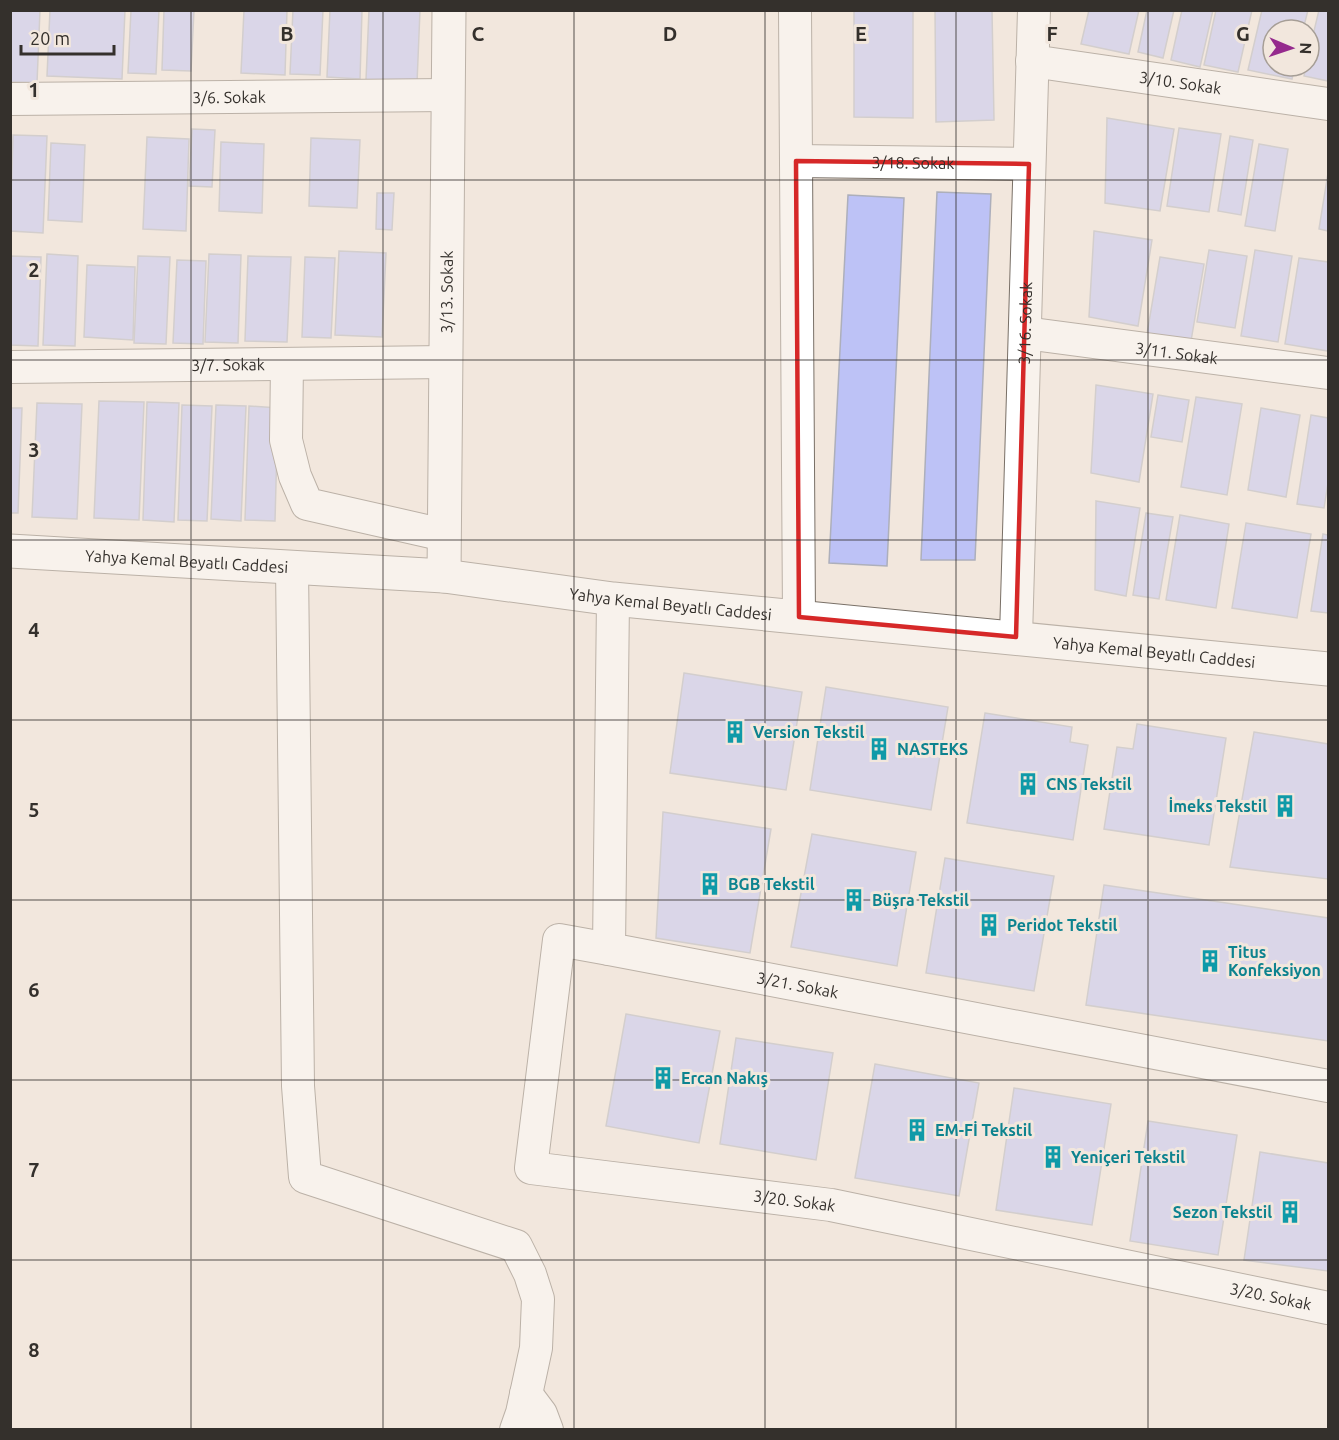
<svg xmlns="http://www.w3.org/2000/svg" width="1339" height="1440" font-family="Ubuntu,sans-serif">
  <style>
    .building { fill: #bdc2f6; stroke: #adafbb; stroke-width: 1.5 }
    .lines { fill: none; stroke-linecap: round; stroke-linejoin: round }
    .minor-casing { stroke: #797067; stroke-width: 34 }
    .tertiary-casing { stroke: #797067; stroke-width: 35 }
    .minor { stroke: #fff; stroke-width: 32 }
    .tertiary { stroke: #fff; stroke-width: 33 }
    .marked { fill: none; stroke: #d62828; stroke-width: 4.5; stroke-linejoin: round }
    .grid { fill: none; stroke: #34302c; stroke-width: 1.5; stroke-opacity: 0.55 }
    .labels { text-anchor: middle; stroke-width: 6; stroke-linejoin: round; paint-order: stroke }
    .street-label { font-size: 16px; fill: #34302c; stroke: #f2e7dd }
    .culture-label { font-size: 16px; font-weight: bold; fill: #0d838f; stroke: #f2e7dd; text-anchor: start }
    .grid-label { font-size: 20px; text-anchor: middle; font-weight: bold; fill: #34302c; stroke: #f2e7dd; stroke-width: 6; stroke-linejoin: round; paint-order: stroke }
  </style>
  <rect width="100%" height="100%" fill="#f2e7dd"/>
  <g class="building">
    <path d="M10,10H40L37,83L10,82Z"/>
    <path d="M50,10H125L122,79L47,76Z"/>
    <path d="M131,10H159L156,74L128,73Z"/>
    <path d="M164,10H194L191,71L162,70Z"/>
    <path d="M244,10H287L285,75L241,73Z"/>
    <path d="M293,10H323L320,75L290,74Z"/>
    <path d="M330,10H362L360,79L327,77Z"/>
    <path d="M369,10H420L417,83L366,80Z"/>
    <path d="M854,10H913V118L854,117Z"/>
    <path d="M935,10H992L994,120L936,122Z"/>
    <path d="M1089,10H1139L1129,54L1081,44Z"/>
    <path d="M1147,10H1174L1163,58L1138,52Z"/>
    <path d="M1182,10H1213L1200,67L1171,60Z"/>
    <path d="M1216,10H1252L1238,72L1204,65Z"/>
    <path d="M1262,10H1308L1303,30H1273V66H1295L1292,79L1248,70Z"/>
    <path d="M1319,10H1328V81L1304,76L1306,66H1309V52Z"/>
    <path d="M1107,118L1174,129L1160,211L1105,203Z"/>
    <path d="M1179,128L1221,134L1209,212L1167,206Z"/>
    <path d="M192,129L215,130L212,187L189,186Z"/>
    <path d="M13,135L47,136L43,233L10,231Z"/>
    <path d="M1230,136L1253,140L1241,215L1218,211Z"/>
    <path d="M147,137L189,139L186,231L143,229Z"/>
    <path d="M311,138L360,140L357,208L309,206Z"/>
    <path d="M221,142L264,144L262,213L219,211Z"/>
    <path d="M51,143L85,145L82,222L48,220Z"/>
    <path d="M1259,144L1288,149L1275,231L1245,226Z"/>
    <path d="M1328,173V231L1319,229Z"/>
    <path d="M937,192L991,194L975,560H921Z"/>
    <path d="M377,193H394L392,230L376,229Z"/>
    <path d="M848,195L904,198L887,566L829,563Z"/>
    <path d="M1094,231L1152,240L1138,326L1089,317Z"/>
    <path d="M1209,250L1247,256L1235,328L1197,322Z"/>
    <path d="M1255,250L1292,256L1278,342L1241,336Z"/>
    <path d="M339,251L386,253L382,337L335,335Z"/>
    <path d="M47,254L78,256L75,346L43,345Z"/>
    <path d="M209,254L241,255L238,343L205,342Z"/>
    <path d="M10,256L41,257L38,346L10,345Z"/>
    <path d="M138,256L170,257L166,344L134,343Z"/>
    <path d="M248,256L291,257L287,342L245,341Z"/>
    <path d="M305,257L335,258L331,338L302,337Z"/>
    <path d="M1160,257L1204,264L1191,341L1147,334Z"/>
    <path d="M1299,258L1328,262V351L1285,344Z"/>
    <path d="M177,260L206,261L203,344L173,343Z"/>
    <path d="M87,265L135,267L133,340L84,337Z"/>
    <path d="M1096,385L1153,394L1139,482L1091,473Z"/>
    <path d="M1158,395L1189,400L1182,442L1151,437Z"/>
    <path d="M1196,397L1242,404L1227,495L1181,487Z"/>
    <path d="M99,401L144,402L139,520L94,518Z"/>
    <path d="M147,402L179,403L174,522L143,520Z"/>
    <path d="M37,403L82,404L77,519L32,517Z"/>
    <path d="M182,405L212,406L207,521L178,520Z"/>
    <path d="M216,405L246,406L241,521L211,519Z"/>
    <path d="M249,406L278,408L275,521L245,520Z"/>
    <path d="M10,408H22L18,513H10Z"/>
    <path d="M1261,408L1300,415L1286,497L1248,490Z"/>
    <path d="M1311,415L1328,418V483L1324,508L1297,504Z"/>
    <path d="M1096,501L1140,508L1126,596L1095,590Z"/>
    <path d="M1146,513L1173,517L1159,599L1133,595Z"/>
    <path d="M1180,515L1229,524L1216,608L1166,600Z"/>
    <path d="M1246,523L1311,534L1297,618L1232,608Z"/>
    <path d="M1323,534L1328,535V613L1311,611Z"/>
    <path d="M684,673L802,692L786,790L670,773Z"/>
    <path d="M826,687L948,707L931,810L810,790Z"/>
    <path d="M985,713L1072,727L1070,742L1088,745L1073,840L967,823Z"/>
    <path d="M1137,724L1226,738L1209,845L1104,829L1117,747L1133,749Z"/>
    <path d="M1254,732L1328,744V879L1230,867Z"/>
    <path d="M663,812L771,829L750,953L656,938Z"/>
    <path d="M812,834L916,852L897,966L791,947Z"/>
    <path d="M945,858L1054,876L1034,991L926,973Z"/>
    <path d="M1104,885L1328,918V1041L1086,1005Z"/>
    <path d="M626,1014L720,1031L699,1143L606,1126Z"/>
    <path d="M736,1038L833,1053L816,1160L720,1144Z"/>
    <path d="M875,1064L979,1083L959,1196L855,1178Z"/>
    <path d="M1014,1088L1111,1104L1092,1225L996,1210Z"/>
    <path d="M1148,1121L1237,1135L1218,1255L1130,1241Z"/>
    <path d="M1260,1152L1328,1163V1271L1244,1260Z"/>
  </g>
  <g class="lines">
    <g class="minor-casing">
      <g id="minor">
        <path d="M795,10L799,617"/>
        <path id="s1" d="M1032,61L1328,104"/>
        <path id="s2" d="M10,99L448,95"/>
        <path id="s3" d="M796,161L1029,164"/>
        <path id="s4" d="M1025,333L1328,373"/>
        <path d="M287,364L286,440L295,476L307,504L444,535"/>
        <path id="s5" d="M10,367L446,362"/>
        <path d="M292,567L298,1086L305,1177L516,1246L530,1274L538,1299L536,1348L522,1413L516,1430"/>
        <path id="s6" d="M613,599L609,949L1328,1086"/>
        <path id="s7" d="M1016,637L1034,10"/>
        <path id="s8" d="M609,949L559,940L531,1168L831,1205L1328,1308"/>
        <path d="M526,1394L541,1414L547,1430"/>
      </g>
    </g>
    <g class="tertiary-casing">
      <g id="tertiary">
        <path id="s9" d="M10,551L444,576L613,599L1328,669"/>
        <path id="s10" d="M444,576L449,10"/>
      </g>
    </g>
    <use href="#minor" class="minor"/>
    <use href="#tertiary" class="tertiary"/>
  </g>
  <path d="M0 0H1339V1440H0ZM796,161L1029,164L1016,637L799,617Z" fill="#f2e7dd" fill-opacity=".55" fill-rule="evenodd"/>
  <path class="marked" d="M796,161L1029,164L1016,637L799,617Z"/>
  <path class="grid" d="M191,10V1430M383,10V1430M574,10V1430M765,10V1430M956,10V1430M1148,10V1430M10,180H1328M10,360H1328M10,540H1328M10,720H1328M10,900H1328M10,1080H1328M10,1260H1328"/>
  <defs>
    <g id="building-bare" transform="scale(1.8)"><path d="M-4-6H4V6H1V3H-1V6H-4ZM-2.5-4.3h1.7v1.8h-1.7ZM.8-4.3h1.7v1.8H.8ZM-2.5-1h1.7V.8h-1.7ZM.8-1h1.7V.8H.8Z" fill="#0f9aa8" stroke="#f2e7dd" stroke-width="2.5" paint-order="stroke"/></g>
  </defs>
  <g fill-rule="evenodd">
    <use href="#building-bare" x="735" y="732"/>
    <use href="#building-bare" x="879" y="749"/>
    <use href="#building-bare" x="1028" y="784"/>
    <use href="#building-bare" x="1285" y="806"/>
    <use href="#building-bare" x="710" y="884"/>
    <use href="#building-bare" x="854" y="900"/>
    <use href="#building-bare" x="989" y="925"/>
    <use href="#building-bare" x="1210" y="961"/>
    <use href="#building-bare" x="663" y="1078"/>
    <use href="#building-bare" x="917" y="1130"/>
    <use href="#building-bare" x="1053" y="1157"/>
    <use href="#building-bare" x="1290" y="1212"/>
  </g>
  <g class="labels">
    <g class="street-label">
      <text dy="6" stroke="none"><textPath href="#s1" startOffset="150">3/10. Sokak</textPath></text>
      <text dy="6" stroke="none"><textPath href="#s2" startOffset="219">3/6. Sokak</textPath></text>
      <text dy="6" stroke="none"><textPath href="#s3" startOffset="117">3/18. Sokak</textPath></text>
      <text dy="6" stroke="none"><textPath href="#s10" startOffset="284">3/13. Sokak</textPath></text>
      <text dy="6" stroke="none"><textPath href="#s7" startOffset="314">3/16. Sokak</textPath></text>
      <text dy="6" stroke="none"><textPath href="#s4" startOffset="153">3/11. Sokak</textPath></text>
      <text dy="6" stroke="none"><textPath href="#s5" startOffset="218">3/7. Sokak</textPath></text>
      <text dy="6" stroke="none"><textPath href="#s9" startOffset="177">Yahya Kemal Beyatlı Caddesi</textPath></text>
      <text dy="6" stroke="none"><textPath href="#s9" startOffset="663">Yahya Kemal Beyatlı Caddesi</textPath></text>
      <text dy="6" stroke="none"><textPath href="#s9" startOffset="1149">Yahya Kemal Beyatlı Caddesi</textPath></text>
      <text dy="6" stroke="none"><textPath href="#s6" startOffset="542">3/21. Sokak</textPath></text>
      <text dy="6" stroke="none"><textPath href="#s8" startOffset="546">3/20. Sokak</textPath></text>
      <text dy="6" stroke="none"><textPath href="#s8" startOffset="1032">3/20. Sokak</textPath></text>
    </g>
    <g class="culture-label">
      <text x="753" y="738">Version Tekstil</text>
      <text x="897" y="755">NASTEKS</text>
      <text x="1046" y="790">CNS Tekstil</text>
      <text x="1267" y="812" text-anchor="end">İmeks Tekstil</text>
      <text x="728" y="890">BGB Tekstil</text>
      <text x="872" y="906">Büşra Tekstil</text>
      <text x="1007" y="931">Peridot Tekstil</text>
      <text x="1228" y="958">Titus<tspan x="1228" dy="18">Konfeksiyon</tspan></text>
      <text x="681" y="1084">Ercan Nakış</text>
      <text x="935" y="1136">EM-Fİ Tekstil</text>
      <text x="1071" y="1163">Yeniçeri Tekstil</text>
      <text x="1272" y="1218" text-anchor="end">Sezon Tekstil</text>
    </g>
  </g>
  <g class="grid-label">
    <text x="287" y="41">B</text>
    <text x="478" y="41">C</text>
    <text x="670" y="41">D</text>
    <text x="861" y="41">E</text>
    <text x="1052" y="41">F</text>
    <text x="1243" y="41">G</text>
    <text x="34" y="97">1</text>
    <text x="34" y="277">2</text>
    <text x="34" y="457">3</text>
    <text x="34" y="637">4</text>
    <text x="34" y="817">5</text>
    <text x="34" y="997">6</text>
    <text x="34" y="1177">7</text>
    <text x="34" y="1357">8</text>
  </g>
  <rect width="1339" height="1440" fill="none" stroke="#34302c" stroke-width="24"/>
  <g transform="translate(1291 48) rotate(92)"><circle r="28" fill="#f2e7dd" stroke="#a69e96" stroke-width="1.5"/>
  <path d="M0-4.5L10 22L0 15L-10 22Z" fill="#952a8d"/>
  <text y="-9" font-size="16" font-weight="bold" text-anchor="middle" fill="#34302c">N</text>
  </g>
  <path d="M21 45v9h93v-9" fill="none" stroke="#34302c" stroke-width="3"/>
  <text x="30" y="45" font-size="18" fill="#34302c" stroke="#f2e7dd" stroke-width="4.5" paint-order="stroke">20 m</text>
</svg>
